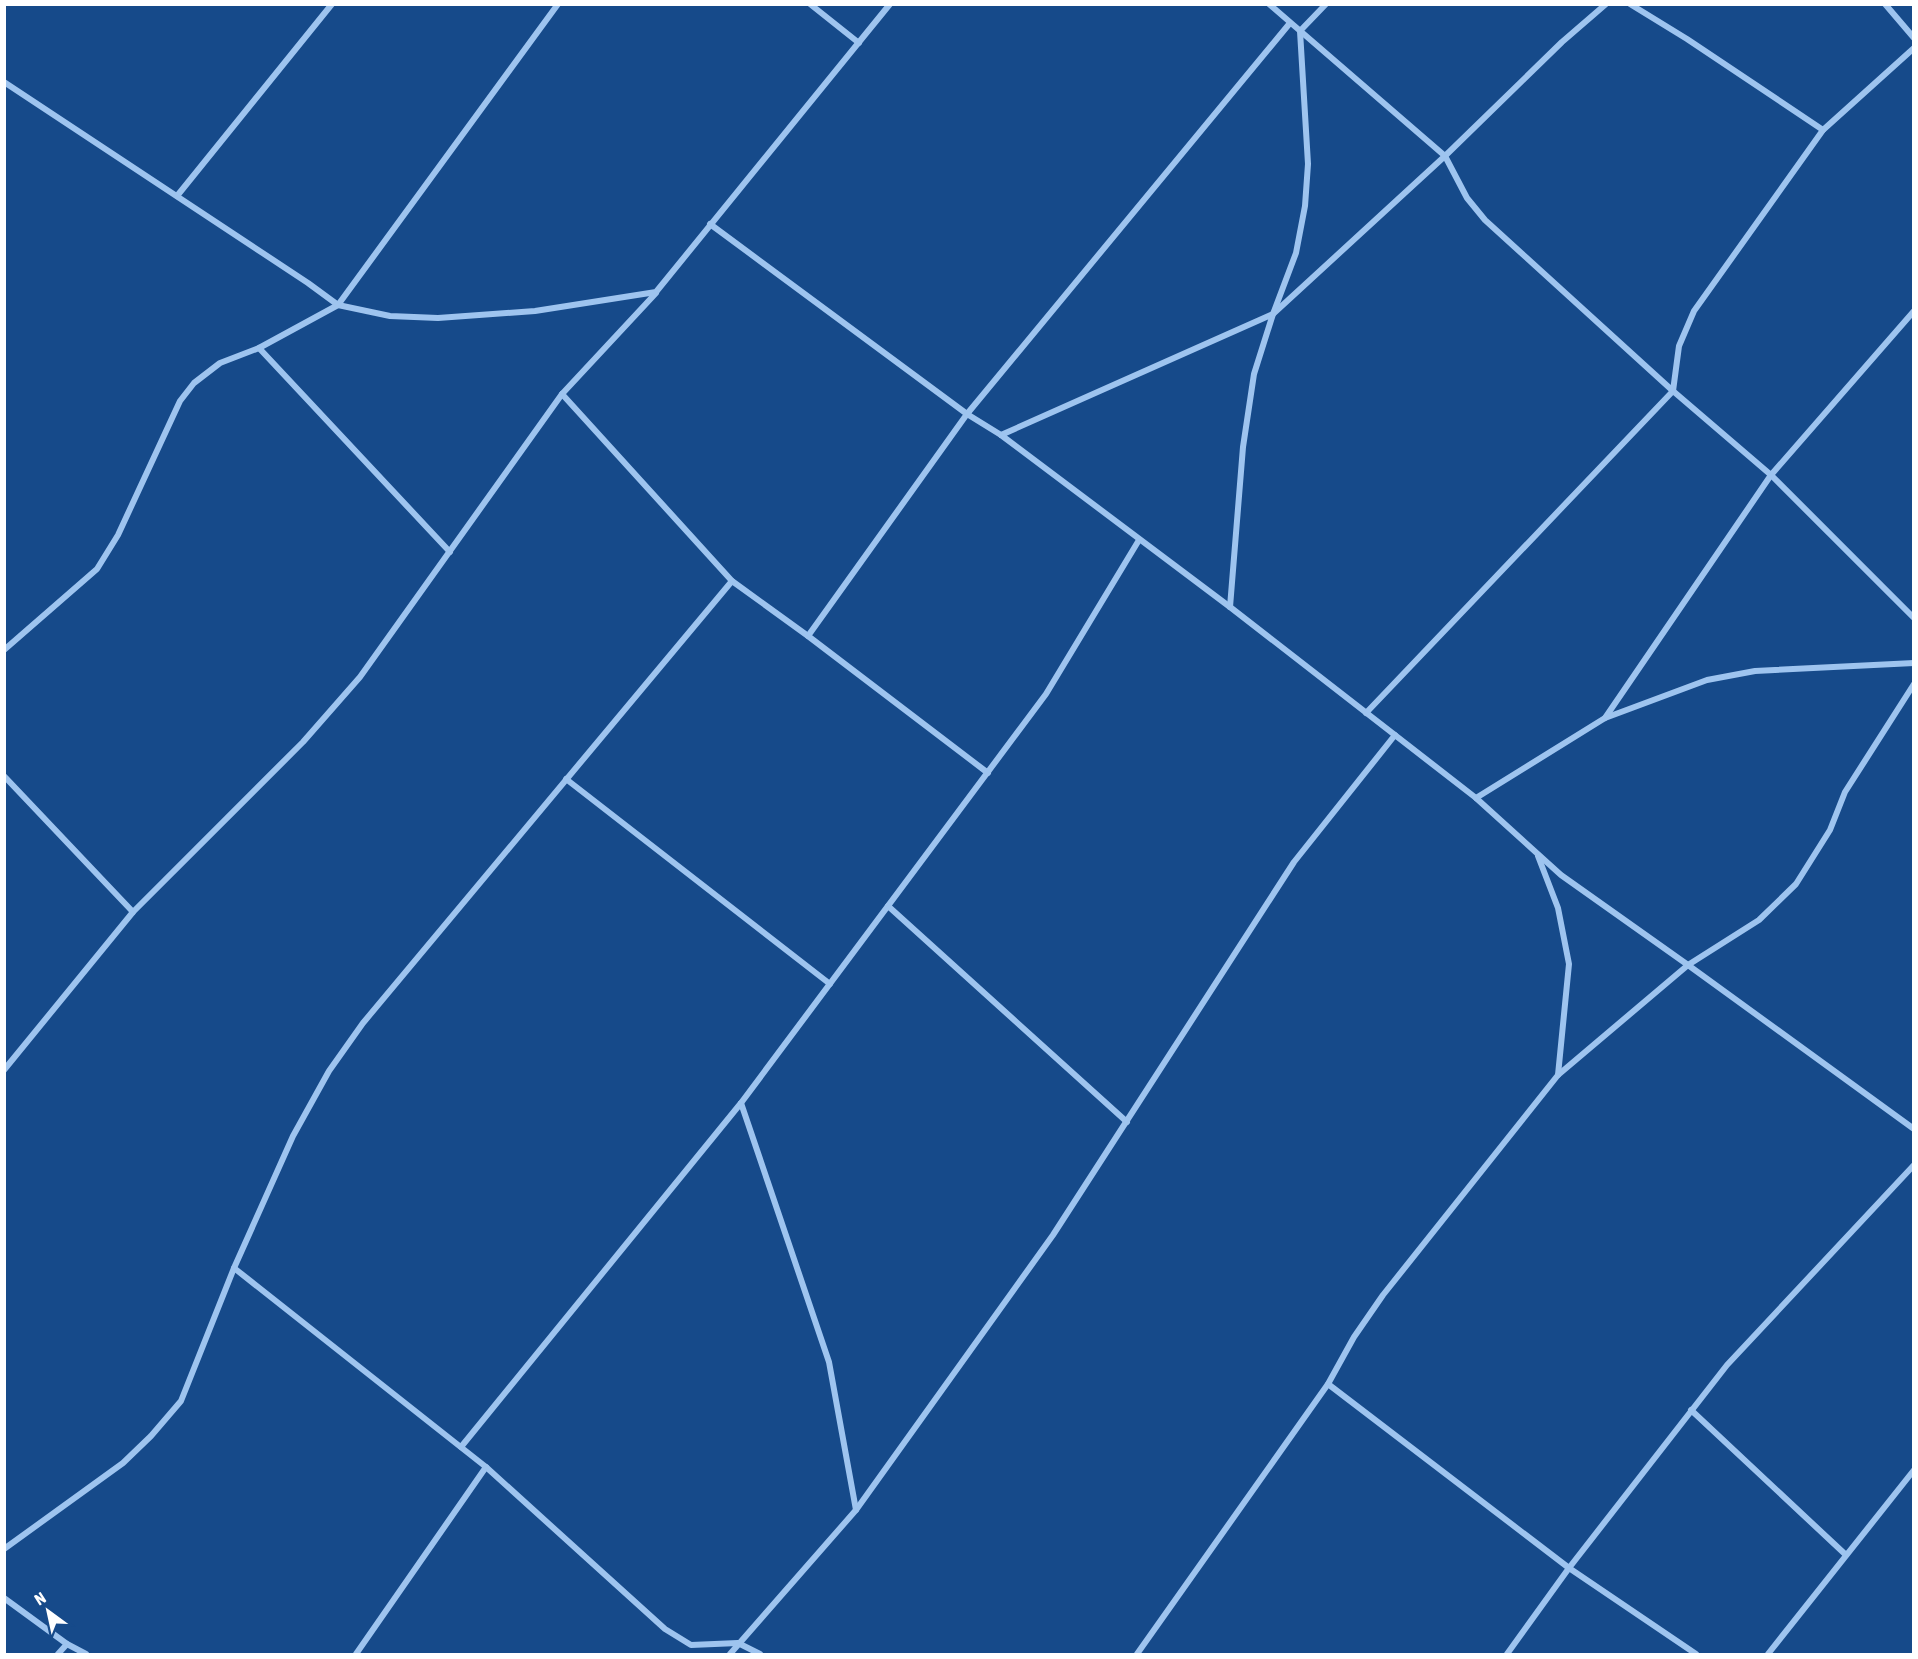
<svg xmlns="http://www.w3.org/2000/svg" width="1918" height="1659" font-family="'Asap Condensed',sans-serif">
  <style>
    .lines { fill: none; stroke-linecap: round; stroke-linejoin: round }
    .minor { stroke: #9ec4ef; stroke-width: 6 }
  </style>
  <rect width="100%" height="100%" fill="#164a8a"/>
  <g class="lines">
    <g class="minor">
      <path d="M810,4L859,43"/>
      <path d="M1269,4L1445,156L1467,198L1485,220L1673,391L1771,475L1914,618"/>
      <path d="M1630,4L1687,39L1823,130"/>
      <path d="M1885,4L1914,38"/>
      <path d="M4,82L308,283L338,305L390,316L438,318L535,311L656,292L890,4"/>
      <path d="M177,196L332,4"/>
      <path d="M710,224L967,414L1001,435L1230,607L1476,798L1561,875L1688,965L1914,1129"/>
      <path d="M656,293L562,394L732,581L808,636L988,773"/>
      <path d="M259,348L450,552"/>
      <path d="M1001,435L1273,314L1445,156L1562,42L1606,4"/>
      <path d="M1230,607L1243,447L1254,374L1273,314L1296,253L1305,206L1308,164L1300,31L1326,4"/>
      <path d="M808,636L967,414L1290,23"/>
      <path d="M4,650L97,569L118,535L180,401L194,383L220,363L259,348L338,305L558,4"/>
      <path d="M1366,713L1673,391L1679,346L1694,311L1823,130L1914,48"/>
      <path d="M1605,718L1771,475L1914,311"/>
      <path d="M4,776L133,912"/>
      <path d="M566,779L830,984"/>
      <path d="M1476,798L1605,718L1707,680L1755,671L1914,663"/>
      <path d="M1538,856L1558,908L1569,964L1558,1075"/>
      <path d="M888,906L1127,1122"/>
      <path d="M4,1070L133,912L303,742L360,677L562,394"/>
      <path d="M741,1103L829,1362L856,1510"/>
      <path d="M234,1268L486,1467L665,1629L691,1645L738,1643L760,1654"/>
      <path d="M1328,1384L1569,1568L1696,1654"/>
      <path d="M1691,1410L1846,1555"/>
      <path d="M461,1447L741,1103L1046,694L1139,540"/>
      <path d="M4,1549L123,1463L151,1436L181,1401L234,1268L293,1136L329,1071L363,1023L732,581"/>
      <path d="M4,1598L67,1644L86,1654"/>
      <path d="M58,1654L67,1644"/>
      <path d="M356,1654L486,1467"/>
      <path d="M730,1654L856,1510L1053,1235L1294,862L1395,735"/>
      <path d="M1137,1654L1328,1384L1354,1337L1383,1295L1558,1075L1688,965L1759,920L1796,884L1830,830L1845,792L1914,684"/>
      <path d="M1507,1654L1569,1568L1727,1365L1914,1165"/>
      <path d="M1768,1654L1914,1470"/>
    </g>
  </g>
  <rect width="1918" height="1659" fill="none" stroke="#ffffff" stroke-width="12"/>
  <g transform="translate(48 1611) rotate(327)" stroke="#164a8a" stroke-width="4.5" paint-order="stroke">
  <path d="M0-4.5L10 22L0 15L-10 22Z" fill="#ffffff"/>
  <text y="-9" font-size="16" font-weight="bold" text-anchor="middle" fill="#ffffff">N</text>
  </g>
</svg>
